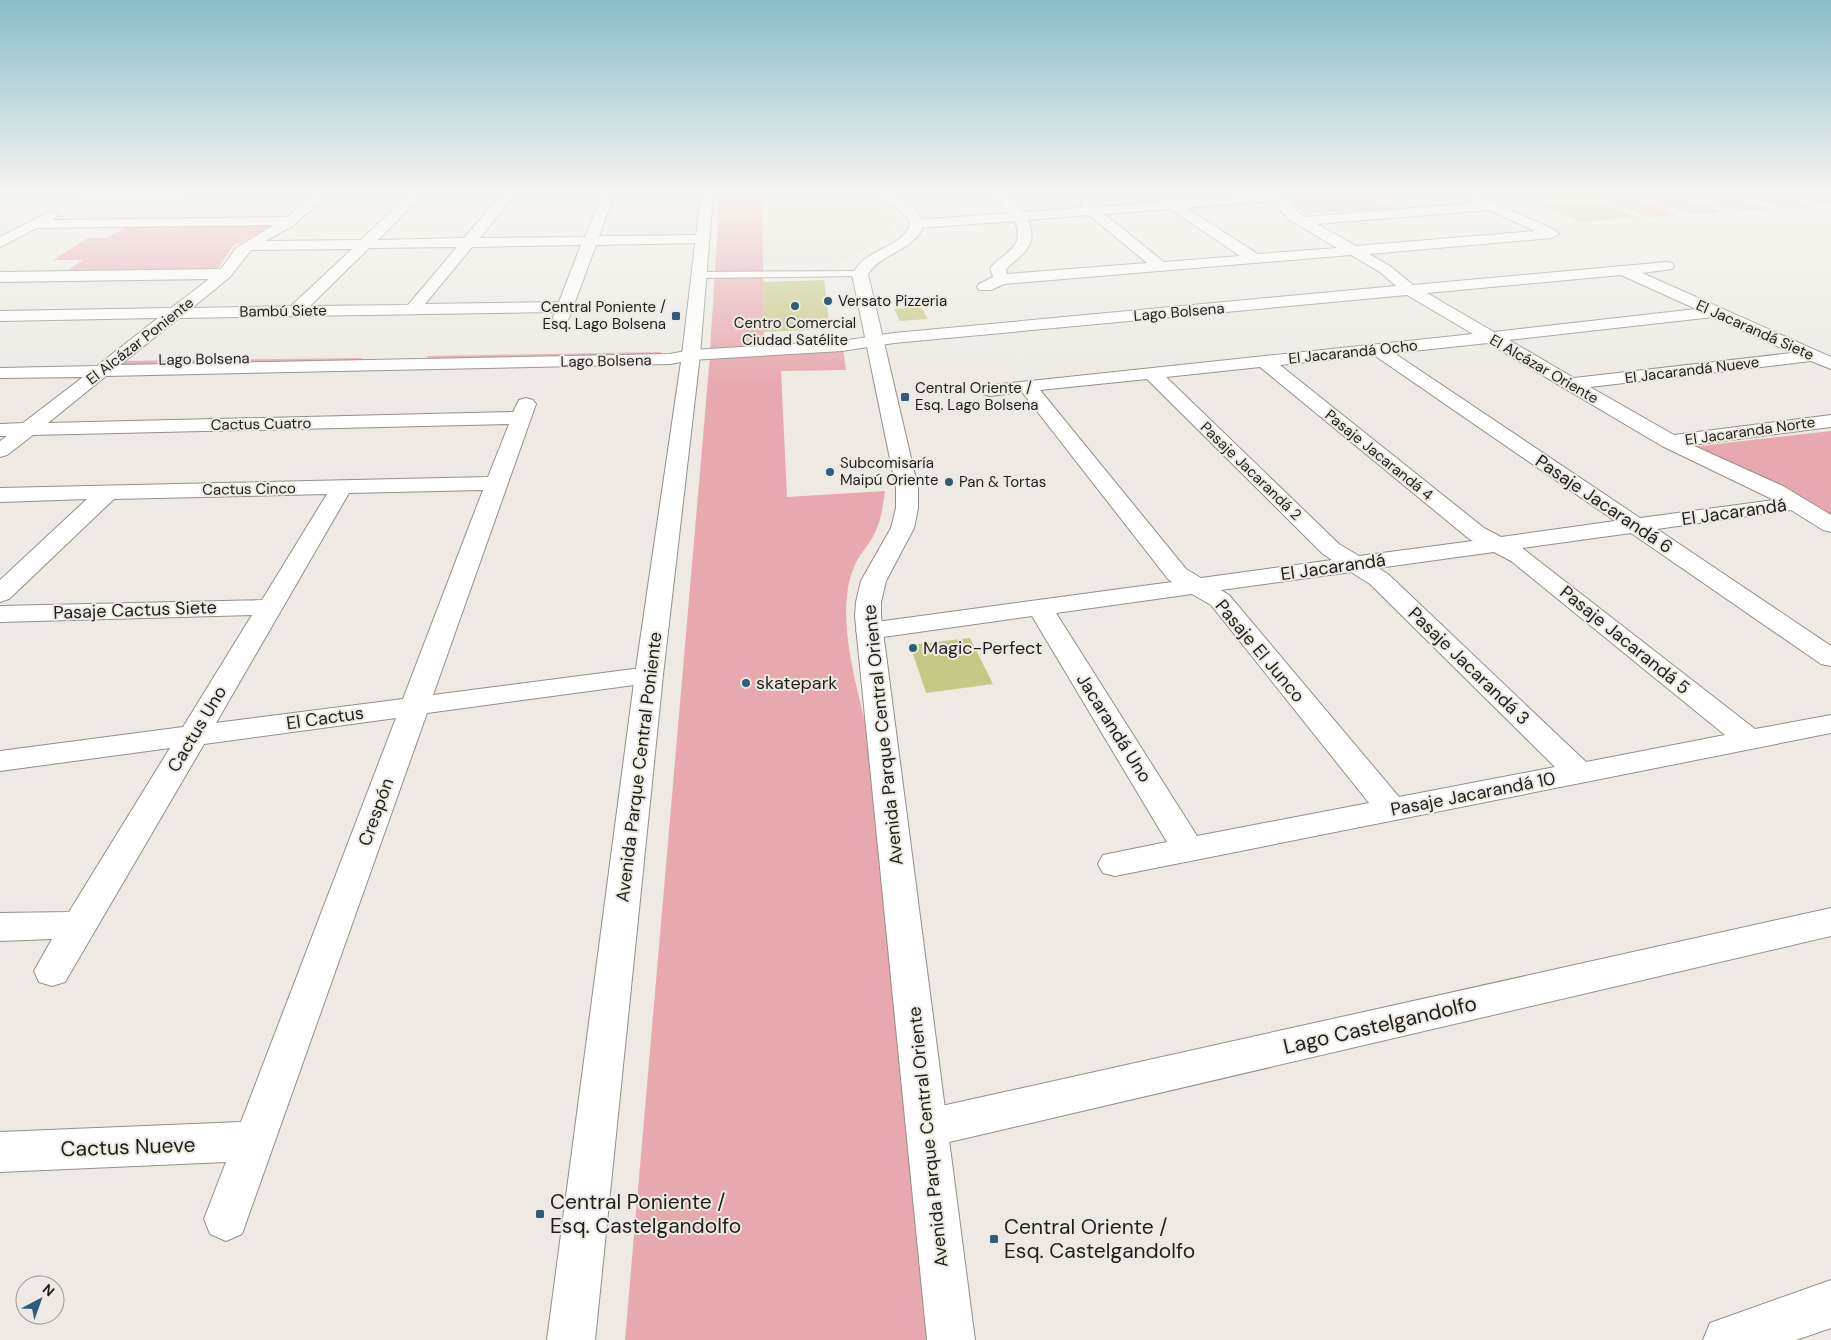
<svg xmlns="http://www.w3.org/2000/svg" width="1831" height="1340" font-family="'DM Sans',sans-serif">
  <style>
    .built { fill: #eae1d3 }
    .green { fill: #e7a9af }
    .building { fill: #c6c986 }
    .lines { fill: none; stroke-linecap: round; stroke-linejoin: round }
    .service-casing { stroke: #938f89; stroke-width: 2 }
    .minor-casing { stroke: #938f89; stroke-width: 2 }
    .tertiary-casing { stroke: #938f89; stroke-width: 2 }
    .service { fill: #fff; fill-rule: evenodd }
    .minor { fill: #fff; fill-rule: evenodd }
    .tertiary { fill: #fff; fill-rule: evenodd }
    .poi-dot { fill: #2e5d7c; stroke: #eeeae3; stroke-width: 2 }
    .labels { text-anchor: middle; stroke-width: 4; stroke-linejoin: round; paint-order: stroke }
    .far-poi-label { font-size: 15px; fill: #1f1e1b; stroke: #eeeae3; text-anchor: start }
    .far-street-label { font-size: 15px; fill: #1f1e1b; stroke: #eeeae3 }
    .street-label { font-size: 18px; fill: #1f1e1b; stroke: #eeeae3 }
    .poi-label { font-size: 18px; fill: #1f1e1b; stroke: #eeeae3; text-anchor: start }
    .near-street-label { font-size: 21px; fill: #1f1e1b; stroke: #eeeae3 }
    .near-poi-label { font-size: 21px; fill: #1f1e1b; stroke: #eeeae3; text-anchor: start }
  </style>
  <rect width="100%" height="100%" fill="#eeeae3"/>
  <path class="built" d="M762,194H842L858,198L872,203L887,213L891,219L893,229L890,232H877L865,242L876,244L835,263L762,266Z"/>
  <g class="green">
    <path d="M720,194H762L764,332L762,348L710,350Z"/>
    <path d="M1282,194H1368L1395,208L1304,214L1292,203L1291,199Z"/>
    <path d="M1591,194H1625L1677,215L1648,217Z"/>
    <path d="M1640,194H1674L1721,212L1692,214Z"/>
    <path d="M1695,194H1729L1769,209L1740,211Z"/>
    <path d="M1743,194H1777L1811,206L1783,208Z"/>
    <path d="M1791,194H1825L1831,196V204L1823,205Z"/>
    <path d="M266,224L272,227L233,246L219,267L214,270L64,273L83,260H53L88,238H108L127,226Z"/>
    <path d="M843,348L846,370L781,371L787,497L885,491C883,507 881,521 874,535C868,546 858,556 854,567C835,612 855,680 866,725L936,1340H625L710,356Z"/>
    <path d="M661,352V359L424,362L428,356Z"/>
    <path d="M363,358L358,363L108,368L117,361Z"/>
    <path d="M1831,431V515L1822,508L1777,486L1691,447Z"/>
  </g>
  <g class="building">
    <path d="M1588,198L1637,217L1581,222L1534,202Z"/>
    <path d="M824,280L830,329L764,332L763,282Z"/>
    <path d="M921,307L928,319L900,321L894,309Z"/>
    <path d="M970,638L993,684L926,693L910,645Z"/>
  </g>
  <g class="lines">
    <g class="service-casing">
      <g id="service">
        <path d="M1547,194H1557V195L1553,198Z"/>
        <path d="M860,271L864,272L865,274L864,276L699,278L694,275L699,272Z"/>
      </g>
    </g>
    <g class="minor-casing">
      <g id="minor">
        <path d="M81,194H272L266,198L86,201L81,200L80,197Z"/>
        <path d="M316,194H330L291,227L265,241L361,240L409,194H423L378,240L464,238L502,194H515L480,238L585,237L602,194H614L599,236L702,235L707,236L709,239L707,242L702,243L596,245L569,318L567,322H555L553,318L555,312L179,318L120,365L670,354L691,350L842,341L894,333L1396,286L1380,272L1351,255L1004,284L991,290H979L977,287L979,284L993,277L990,268L993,265C1008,250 1025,247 1015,221L917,228L910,224L917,220L1010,213L989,194H1004L1023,212L1081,208V203L1086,202L1095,207L1163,202L1169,198L1176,201L1281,194C1290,200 1294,211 1304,217L1474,203L1467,198L1468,195L1474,194L1555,230L1559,234L1552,238L1369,254L1390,266L1413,285L1667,262L1672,263L1674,266L1672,269L1642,273L1831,357V369L1811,361L1590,387L1674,435L1831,415V427L1692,445L1783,486L1831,515V532L1823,530L1791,510L1657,529L1831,646V666L1821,664L1631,533L1522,548L1755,729L1831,715V733L1115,876L1103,873L1098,864L1103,855L1167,842L1032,616L869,639L860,637L856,631L860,625L869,623L1172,582L1168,579L1022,392L990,396L983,394L981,390L983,386L1473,334L1407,295L894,343L842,351L691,360L670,364L106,376L48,423L513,412L519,400L526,398L533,400L536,404L433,695L649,667L659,669L663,675L659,681L649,683L427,713L242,1234L226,1241L210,1234L204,1219L226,1162L0,1172V1132L241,1122L396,718L204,744L65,982L52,986L39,982L34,971L52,939L0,941V913L69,912L170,748L0,771V751L183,727L252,615L0,622V606L262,600L327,494L114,499L9,599L0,602V580L87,499L0,502V488L488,477L509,424L33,435L7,455L0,457V441L7,436H0V424L23,423L83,377L0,378V368L97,366L158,318L0,321V311L171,308L209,279L0,282V272L221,269L236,248L274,225L37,228L0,247V237L51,211L58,215L52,220L287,217ZM1273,201L1288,219L1337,248L1258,254L1186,208ZM1171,209L1240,256L1164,262L1104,214ZM1489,210L1535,231L1356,246L1317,224ZM1089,215L1147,263L1007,274L1006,269C1023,253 1039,246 1028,220ZM581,245L559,302L425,304L472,247ZM457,247L408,305L310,306L369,248ZM352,249L291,306L192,308L230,277L251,250ZM1621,275L1696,309L1494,332L1427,293ZM1713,317L1792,353L1574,378L1509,340ZM1488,343L1662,446L1774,500L1640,518L1394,353ZM1374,355L1615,521L1501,537L1484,528L1280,365ZM1260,367L1468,538L1473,541L1359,556L1339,544L1166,377ZM1147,379L1323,554L1332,560L1201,578L1186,569L1040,390ZM483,490L403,699L216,723L349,493ZM1494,552L1511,561L1725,735L1586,762L1388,574L1378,568ZM1351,572L1370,584L1555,767L1399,797L1229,595L1221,590ZM1192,594L1211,605L1369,803L1197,836L1056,613Z"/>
        <path d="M1831,908V936L928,1147L913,1141L907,1128L913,1115L928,1109Z"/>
        <path d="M1831,1280V1328L1796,1340H1703L1710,1323Z"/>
      </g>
    </g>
    <g class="tertiary-casing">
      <g id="tertiary">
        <path d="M701,194H713L700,355L663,675L595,1340H547L635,675L682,355Z"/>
        <path d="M870,194C894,194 914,199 924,224C915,252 883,251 868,274L918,488V508L914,528L886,581L881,602V616L975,1340H927L855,616L856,602L861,581L891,528L896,508V488L852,274C857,267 861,261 868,257C883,246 904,243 910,224C903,204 883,207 870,194Z"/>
      </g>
    </g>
    <use href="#service" class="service"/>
    <use href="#minor" class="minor"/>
    <use href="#tertiary" class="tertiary"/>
  </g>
  <linearGradient id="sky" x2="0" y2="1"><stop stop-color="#89bdc8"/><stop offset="0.51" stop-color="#f7f6f2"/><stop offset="1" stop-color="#f7f6f2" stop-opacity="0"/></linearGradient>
  <rect width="1831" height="382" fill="url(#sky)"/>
  <g class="poi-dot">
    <circle cx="828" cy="301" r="5"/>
    <circle cx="795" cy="306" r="5"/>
    <rect x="671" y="311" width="10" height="10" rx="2.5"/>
    <rect x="900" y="392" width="10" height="10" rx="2.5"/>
    <circle cx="830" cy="472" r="5"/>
    <circle cx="949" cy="482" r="5"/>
    <circle cx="913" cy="648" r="5"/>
    <circle cx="746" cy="683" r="5"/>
    <rect x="535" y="1209" width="10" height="10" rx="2.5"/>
    <rect x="989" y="1234" width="10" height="10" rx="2.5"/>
  </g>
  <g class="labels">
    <g class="far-poi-label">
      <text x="838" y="306">Versato Pizzeria</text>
      <text x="666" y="312" text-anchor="end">Central Poniente /<tspan x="666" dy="17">Esq. Lago Bolsena</tspan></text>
      <text x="795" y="328" text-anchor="middle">Centro Comercial<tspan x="795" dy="17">Ciudad Satélite</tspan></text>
      <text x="915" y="393">Central Oriente /<tspan x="915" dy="17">Esq. Lago Bolsena</tspan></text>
      <text x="840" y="468">Subcomisaría<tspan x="840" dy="17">Maipú Oriente</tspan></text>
      <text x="959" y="487">Pan &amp; Tortas</text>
    </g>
    <g class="far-street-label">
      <text transform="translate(283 311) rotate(-1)" y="5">Bambú Siete</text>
      <text transform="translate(1179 312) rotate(-5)" y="5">Lago Bolsena</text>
      <text transform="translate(1755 330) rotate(24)" y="5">El Jacarandá Siete</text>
      <text transform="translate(140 341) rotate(-38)" y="5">El Alcázar Poniente</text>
      <text transform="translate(1353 352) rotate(-6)" y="5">El Jacarandá Ocho</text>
      <text transform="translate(204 359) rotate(-1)" y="5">Lago Bolsena</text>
      <text transform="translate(606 361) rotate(-1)" y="5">Lago Bolsena</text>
      <text transform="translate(1544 369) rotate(30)" y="5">El Alcázar Oriente</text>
      <text transform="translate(1692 370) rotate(-7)" y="5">El Jacarandá Nueve</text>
      <text transform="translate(261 424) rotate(-1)" y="5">Cactus Cuatro</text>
      <text transform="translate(1750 431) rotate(-8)" y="5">El Jacaranda Norte</text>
      <text transform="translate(1379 455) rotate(39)" y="5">Pasaje Jacarandá 4</text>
      <text transform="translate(1251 471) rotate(44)" y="5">Pasaje Jacarandá 2</text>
      <text transform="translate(249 489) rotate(-1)" y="5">Cactus Cinco</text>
    </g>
    <g class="street-label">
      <text transform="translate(1604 504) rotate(34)" y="6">Pasaje Jacarandá 6</text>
      <text transform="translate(1734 512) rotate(-8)" y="6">El Jacarandá</text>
      <text transform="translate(1333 567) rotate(-8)" y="6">El Jacarandá</text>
      <text transform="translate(135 610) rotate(-2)" y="6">Pasaje Cactus Siete</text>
      <text transform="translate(1625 640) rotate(39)" y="6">Pasaje Jacarandá 5</text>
      <text transform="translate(1260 651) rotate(50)" y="6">Pasaje El Junco</text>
      <text transform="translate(1469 666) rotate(44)" y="6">Pasaje Jacarandá 3</text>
      <text transform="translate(325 718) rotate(-8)" y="6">El Cactus</text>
      <text transform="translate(1114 728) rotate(58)" y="6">Jacarandá Uno</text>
      <text transform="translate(197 729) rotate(-59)" y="6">Cactus Uno</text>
      <text transform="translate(883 735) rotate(-96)" y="6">Avenida Parque Central Oriente</text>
      <text transform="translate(639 767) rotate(-83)" y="6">Avenida Parque Central Poniente</text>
      <text transform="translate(1473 794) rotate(-11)" y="6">Pasaje Jacarandá 10</text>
      <text transform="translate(376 812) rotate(-70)" y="6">Crespón</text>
      <text transform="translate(928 1137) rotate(-96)" y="6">Avenida Parque Central Oriente</text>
    </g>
    <g class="poi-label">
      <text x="923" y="654">Magic-Perfect</text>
      <text x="756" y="689">skatepark</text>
    </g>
    <g class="near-street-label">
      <text transform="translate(1380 1025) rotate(-13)" y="7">Lago Castelgandolfo</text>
      <text transform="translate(128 1147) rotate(-2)" y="7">Cactus Nueve</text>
    </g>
    <g class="near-poi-label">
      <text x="550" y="1209">Central Poniente /<tspan x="550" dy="24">Esq. Castelgandolfo</tspan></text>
      <text x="1004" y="1234">Central Oriente /<tspan x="1004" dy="24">Esq. Castelgandolfo</tspan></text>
    </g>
  </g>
  <g transform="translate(40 1300) rotate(41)"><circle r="24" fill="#eeeae3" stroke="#9b9893"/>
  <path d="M0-4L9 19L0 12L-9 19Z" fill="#2e5d7c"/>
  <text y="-8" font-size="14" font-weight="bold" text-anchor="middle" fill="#1f1e1b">N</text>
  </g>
</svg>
